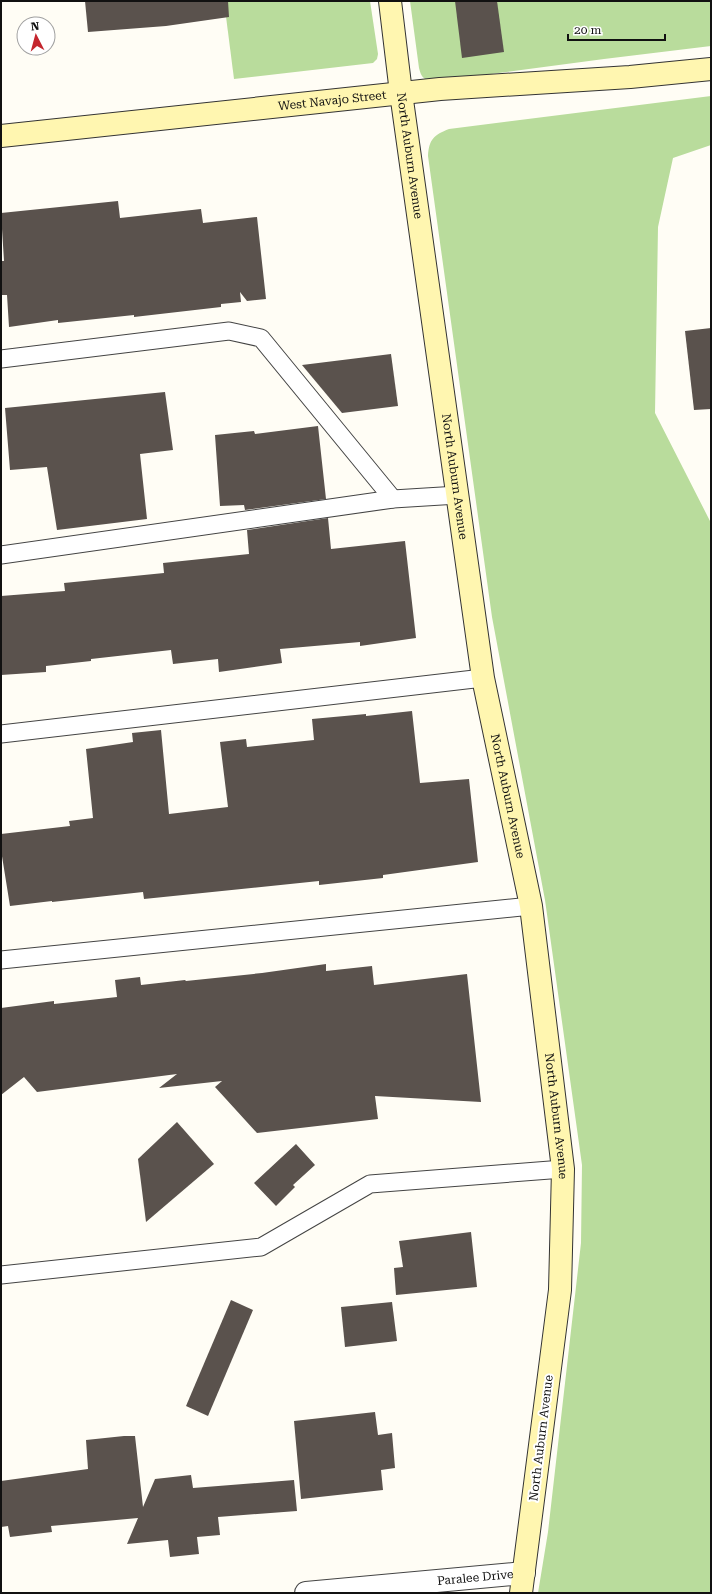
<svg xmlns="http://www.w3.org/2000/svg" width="712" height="1594" font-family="'Roboto Serif',serif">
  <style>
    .forest { fill: #b9dc9c }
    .building { fill: #5a524d }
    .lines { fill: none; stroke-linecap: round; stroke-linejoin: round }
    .lane-casing { stroke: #444; stroke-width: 19 }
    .street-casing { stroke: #444; stroke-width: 24 }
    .secondary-casing { stroke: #333; stroke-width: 24 }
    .lane { stroke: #fff; stroke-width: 17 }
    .street { stroke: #fff; stroke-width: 22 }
    .secondary { stroke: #fff6b0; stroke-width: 22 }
    .labels { text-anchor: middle; stroke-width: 4; stroke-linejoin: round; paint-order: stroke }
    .street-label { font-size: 12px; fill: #111; stroke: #fff }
  </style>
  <rect width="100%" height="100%" fill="#fffdf5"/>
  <g class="forest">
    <path d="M224,1H370L378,54L377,59L373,63L234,79Z"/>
    <path d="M410,1H711V46L604,59L431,82C423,79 421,76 419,68Z"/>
    <path d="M711,96V145L673,158L658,227L655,413L711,523V1593H538L548,1532L581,1243L582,1165L545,900L492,617L428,156C429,139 434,135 449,129Z"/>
  </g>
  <g class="building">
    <path d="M85,1H228L229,17L166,26L88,32Z"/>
    <path d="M455,1H497L504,52L462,58Z"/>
    <path d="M118,201L120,218L201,209L203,223L257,217L266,299L247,301L240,292L241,302L221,304V307L134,317V315L58,323V320L9,327L7,295H1V261H4L1,213Z"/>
    <path d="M711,328V409L694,410L685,331Z"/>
    <path d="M391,354L398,406L342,413L302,365Z"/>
    <path d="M165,392L173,450L140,454L147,519L57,530L47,467L10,470L5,408Z"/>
    <path d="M318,426L326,499L245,510L244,505L220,506L215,435L254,431L255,434Z"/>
    <path d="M328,518L331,549L405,541L416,638L360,646V642L280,649L282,663L219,672L218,659L173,664L171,650L91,659V661L46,666V672L1,675V596L65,591L64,583L164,573L163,563L249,554L247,530Z"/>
    <path d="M412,711L420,783L469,779L478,862L383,875V878L319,885V881L144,899L143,892L52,902V901L10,906L1,850V834L70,826L69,821L93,818L86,749L133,742L132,733L161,730L169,814L228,807L220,742L246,739L247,747L314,740L312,719L366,714V716Z"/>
    <path d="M326,964V971L372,966L374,985L467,974L481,1102L375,1096L378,1119L257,1133L215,1087L222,1081L159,1088L177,1074L37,1092L24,1077L1,1095V1008L54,1001V1004L117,997L115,980L140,977L141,985L185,980L186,981L262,973Z"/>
    <path d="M177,1122L214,1164L146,1222L138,1159Z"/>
    <path d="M296,1144L315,1165L293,1185L295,1187L276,1206L254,1183Z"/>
    <path d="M471,1232L477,1287L396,1295L394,1268L403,1267L399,1241Z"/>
    <path d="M231,1300L253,1310L208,1416L186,1406Z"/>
    <path d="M392,1302L397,1341L345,1347L341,1307Z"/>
    <path d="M375,1412L378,1435L392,1433L395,1468L381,1470L383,1490L301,1499L294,1421Z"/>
    <path d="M124,1436H135L143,1507L155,1479L191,1475L193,1488L294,1480L297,1511L218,1517L220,1535L197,1537L199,1554L170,1557L168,1540L127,1544L138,1518L51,1526L52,1532L10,1537L8,1526L1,1527V1481L88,1469L86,1440Z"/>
  </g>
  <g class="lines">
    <g class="lane-casing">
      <g id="lane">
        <path d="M1,359L229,331L261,338L393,499"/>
        <path d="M1,555L393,499L458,495"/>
        <path d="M1,734L483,678"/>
        <path d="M1,960L531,906"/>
        <path d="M1,1275L261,1247L370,1184L563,1169"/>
      </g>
    </g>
    <g class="street-casing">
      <g id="street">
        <path id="s1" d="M306,1593L524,1573"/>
      </g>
    </g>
    <g class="secondary-casing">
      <g id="secondary">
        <path id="s2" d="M390,1L401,93L483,678L531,906L563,1169L560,1290L521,1593"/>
        <path id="s3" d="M1,136L440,89L630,77L711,69"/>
      </g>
    </g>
    <use href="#lane" class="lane"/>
    <use href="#street" class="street"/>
    <use href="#secondary" class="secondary"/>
  </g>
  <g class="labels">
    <g class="street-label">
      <text dy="4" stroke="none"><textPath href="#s3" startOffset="333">West Navajo Street</textPath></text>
      <text dy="4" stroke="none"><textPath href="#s2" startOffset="156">North Auburn Avenue</textPath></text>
      <text dy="4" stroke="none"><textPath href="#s2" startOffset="480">North Auburn Avenue</textPath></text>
      <text dy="4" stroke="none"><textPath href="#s2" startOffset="804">North Auburn Avenue</textPath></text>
      <text dy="4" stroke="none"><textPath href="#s2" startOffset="1128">North Auburn Avenue</textPath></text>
      <text transform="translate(541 1438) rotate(-83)" y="4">North Auburn Avenue</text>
      <text dy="4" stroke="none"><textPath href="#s1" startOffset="170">Paralee Drive</textPath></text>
    </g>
  </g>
  <rect width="712" height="1594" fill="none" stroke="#111111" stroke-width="4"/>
  <g transform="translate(36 36) rotate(354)"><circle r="19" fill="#ffffff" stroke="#a0a0a0"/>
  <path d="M0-3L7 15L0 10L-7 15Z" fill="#c4262e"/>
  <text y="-6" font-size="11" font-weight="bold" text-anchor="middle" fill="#111111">N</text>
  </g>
  <path d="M568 34v6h97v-6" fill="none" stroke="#111111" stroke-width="2"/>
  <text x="574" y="34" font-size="12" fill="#111111" stroke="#ffffff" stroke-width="3" paint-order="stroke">20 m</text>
</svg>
